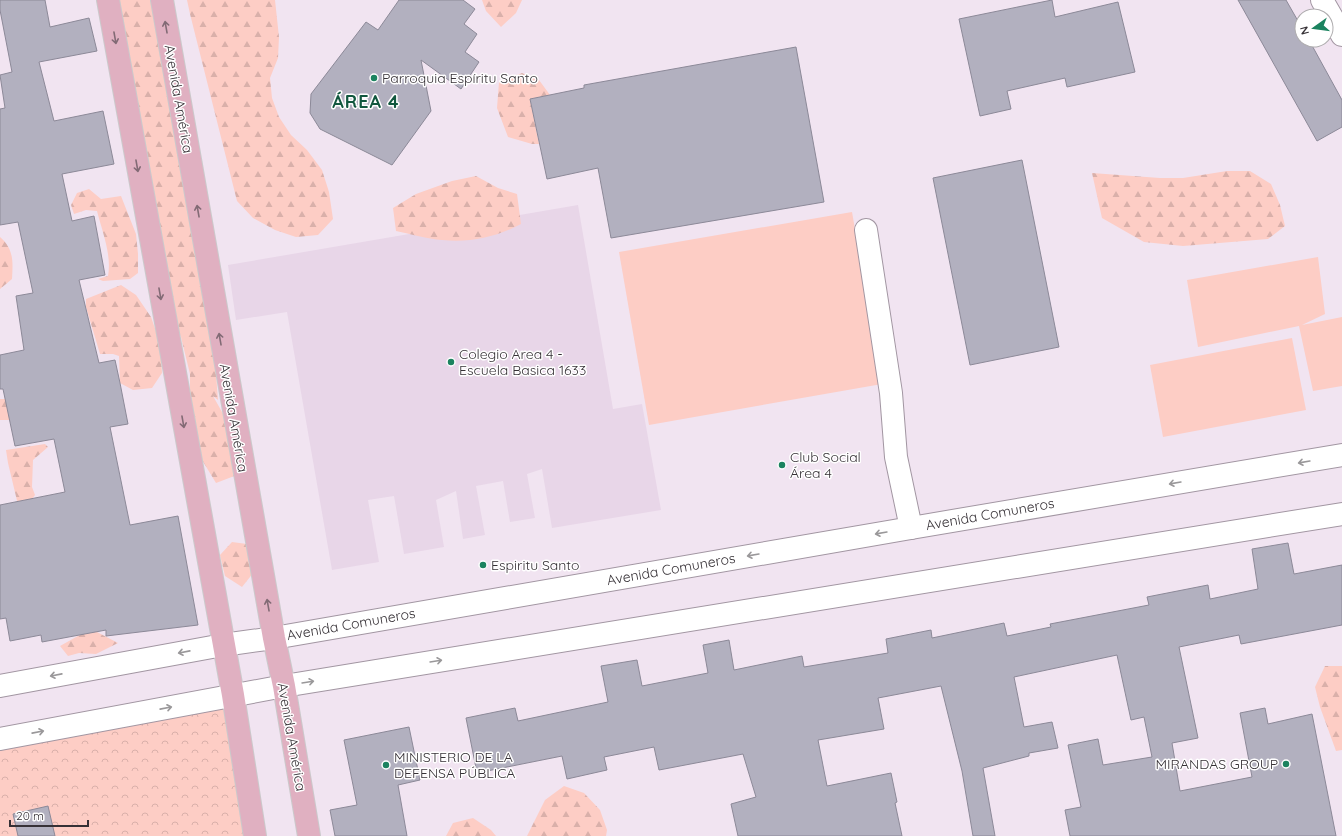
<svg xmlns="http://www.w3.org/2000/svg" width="1342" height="836" font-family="Quicksand,sans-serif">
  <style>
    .built { fill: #e8d6e8 }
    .forest { fill: url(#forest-firs) }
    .park { fill: url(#park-crowns) }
    .garden { fill: #fdcdc5 }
    .building { fill: #b2b0bf; stroke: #8c8998 }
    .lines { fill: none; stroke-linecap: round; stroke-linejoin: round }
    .minor-casing { stroke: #a296a2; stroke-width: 24 }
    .major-casing { stroke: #cbc9cb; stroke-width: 24 }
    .minor { stroke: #fff; stroke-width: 22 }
    .major { stroke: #e0b0c1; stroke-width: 22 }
    .oneway { stroke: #826a75 }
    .oneway2 { stroke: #9a989a }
    .poi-dot { fill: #1b835f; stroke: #fff; stroke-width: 1.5 }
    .labels { text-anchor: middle; stroke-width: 3; stroke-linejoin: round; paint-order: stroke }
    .poi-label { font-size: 14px; fill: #363136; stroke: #fff; text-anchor: start }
    .street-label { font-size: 14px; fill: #363136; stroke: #fff }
    .district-label { font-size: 18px; font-weight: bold; letter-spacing: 1px; fill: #11573e; stroke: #fff }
  </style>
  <defs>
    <pattern id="forest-firs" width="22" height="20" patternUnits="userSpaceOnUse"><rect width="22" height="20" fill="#fdcdc5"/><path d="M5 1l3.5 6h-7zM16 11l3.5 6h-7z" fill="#d9b0aa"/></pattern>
    <pattern id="park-crowns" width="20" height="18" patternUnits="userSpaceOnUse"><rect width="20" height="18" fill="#fdcdc5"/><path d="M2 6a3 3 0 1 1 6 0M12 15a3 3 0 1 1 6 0" fill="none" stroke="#d9b0aa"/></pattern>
  </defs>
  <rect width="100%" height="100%" fill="#f1e4f1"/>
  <path class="built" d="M578,205L613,409L642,404L661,510L552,528L542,469L527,474L535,518L510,522L503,481L476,486L485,535L463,539L456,491L436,500L444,547L404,554L394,496L368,500L379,562L332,570L287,312L236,320L228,265Z"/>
  <g class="forest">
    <path d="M117,0H153L214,348L218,400L213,396L226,419L237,475L216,483L199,455L190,417V374L181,337L160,293Z"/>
    <path d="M187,0H275L279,37L278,58L270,78L272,98L279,117L291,135L307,150L322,170L329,192L333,219L318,235L296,237L275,230L253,218L237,201L190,14Z"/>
    <path d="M482,0H522L516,13L501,27L486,11Z"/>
    <path d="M522,73L539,80L550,95L530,99L539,144H532L508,137L497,108L499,82Z"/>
    <path d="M1227,171H1250L1271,184L1280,205L1285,226L1268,239L1183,246L1144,242L1102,218L1092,173L1160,178H1183Z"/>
    <path d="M476,176L498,188L517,194L521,224C497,237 470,243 442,240C427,239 411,234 396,231L393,208L416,194L452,181Z"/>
    <path d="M89,189L101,199L121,196L136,234L138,254V273L130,279L103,281L98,279L108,276C112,255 102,231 97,211L86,210L74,214L71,205L77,193Z"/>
    <path d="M0,237C14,249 13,262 12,279L0,289Z"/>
    <path d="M121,285L136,295L151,317L160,343L162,373L152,388L133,390L120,383L119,356L113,354H100L86,307V299Z"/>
    <path d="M0,399H10L14,420H0Z"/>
    <path d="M45,444L48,447L33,460L32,487L35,495L30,502L19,509L8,463L6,450Z"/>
    <path d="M232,542L247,544L254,572L242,587L225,576L220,555Z"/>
    <path d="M85,632H97L118,643L96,654L79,653L68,656L60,646Z"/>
    <path d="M1325,666H1342V750L1336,751L1320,707L1315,687Z"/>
    <path d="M564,786L584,793L600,810L607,830L606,836H527L545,800Z"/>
    <path d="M473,818L491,830L496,836H446L453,823Z"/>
  </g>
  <path class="park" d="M223,705L245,836H0V746Z"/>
  <g class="garden">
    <path d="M852,212L882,384L649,425L619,252Z"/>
    <path d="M1318,257L1325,314L1302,325L1342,317V386L1313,391L1299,326L1198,347L1187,280Z"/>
    <path d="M1292,338L1306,410L1163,437L1150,365Z"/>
  </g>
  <g class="building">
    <path d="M0,0H45L50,27L89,18L97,51L39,62L54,121L103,111L114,164L62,174L72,221L94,216L105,275L79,280L99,363L115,360L120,383L128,424L110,427L130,525L178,516L198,625L106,636V630L42,642L41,635L10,641L6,618L0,619V505L65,492L54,439L15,446L3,389H0V355L24,350L16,296L33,293L18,222L0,225V109L5,108L0,75L12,72L0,10Z"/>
    <path d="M399,0H463L475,9L464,24L477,34L465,52L479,62L461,89L421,60L431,111L392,165L320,129L310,113L311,94L366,22L378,30Z"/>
    <path d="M1052,0L1055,17L1118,2L1135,72L1067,87L1065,78L1007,91L1011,109L980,116L959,19Z"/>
    <path d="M1238,0H1286L1302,28V40H1309L1342,100V127L1317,141Z"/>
    <path d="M796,47L824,202L611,238L598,168L547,179L530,99L584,88V85Z"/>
    <path d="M1022,160L1059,347L970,365L933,178Z"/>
    <path d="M1288,543L1294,574L1342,565V625L1241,644L1239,635L1179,647L1198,738L1172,743L1180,791L1252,777L1240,713L1265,708L1268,724L1312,714L1336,836H1070L1065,810L1081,807L1068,745L1098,739L1103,765L1152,757L1144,717L1131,720L1117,655L1014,677L1024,727L1052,722L1058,748L1029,753V756L983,768L995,836H973L962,771L941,686L878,698L884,729L818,740L827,786L891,773L897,802L895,803L902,836H738L731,804L756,797L743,754L659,770L654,747L604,757L607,770L567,779L562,756L477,773L466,718L515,708L518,721L608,702L601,666L637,660L642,686L708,673L703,645L729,640L734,670L802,656L804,667L888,653L886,639L931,630L932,638L1004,623L1007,636L1051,627L1050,624L1149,605L1147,597L1208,585L1210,599L1258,589L1252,549Z"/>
    <path d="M409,727L420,780L398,785L407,836H335L330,810L357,805L344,740Z"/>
    <path d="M48,806L55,836H18L13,814Z"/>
  </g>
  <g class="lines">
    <g class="minor-casing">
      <g id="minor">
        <path d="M1322,0L1342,35"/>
        <path d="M866,230L891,393L896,457L911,528"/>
        <path d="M0,686L223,645L274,638L911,528L1342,455"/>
        <path d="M0,739L284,686L1342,514"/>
      </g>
    </g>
    <g class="major-casing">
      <g id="major">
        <path d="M108,0L233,695L255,836"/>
        <path d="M162,0L274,638L284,686L309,836"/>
      </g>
    </g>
    <use href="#minor" class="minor"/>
    <use href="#major" class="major"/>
  </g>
  <defs><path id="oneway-shaft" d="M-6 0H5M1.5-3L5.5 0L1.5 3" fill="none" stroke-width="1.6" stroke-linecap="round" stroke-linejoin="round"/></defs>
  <g class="oneway">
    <use href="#oneway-shaft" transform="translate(166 27) rotate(-100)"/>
    <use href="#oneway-shaft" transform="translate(115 38) rotate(80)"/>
    <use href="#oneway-shaft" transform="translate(137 166) rotate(80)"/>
    <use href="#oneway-shaft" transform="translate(198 211) rotate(-100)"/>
    <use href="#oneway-shaft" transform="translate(160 294) rotate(80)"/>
    <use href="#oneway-shaft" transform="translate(220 339) rotate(-100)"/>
    <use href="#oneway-shaft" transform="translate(183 422) rotate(80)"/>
    <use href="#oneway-shaft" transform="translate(268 605) rotate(-100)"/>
  </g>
  <g class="oneway2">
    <use href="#oneway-shaft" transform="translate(1304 462) rotate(170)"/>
    <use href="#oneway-shaft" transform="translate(1175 483) rotate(170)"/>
    <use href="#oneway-shaft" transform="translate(881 533) rotate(170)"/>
    <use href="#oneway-shaft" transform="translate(753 555) rotate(170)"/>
    <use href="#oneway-shaft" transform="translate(184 652) rotate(169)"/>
    <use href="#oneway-shaft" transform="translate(436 661) rotate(-9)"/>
    <use href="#oneway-shaft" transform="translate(56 675) rotate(169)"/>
    <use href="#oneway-shaft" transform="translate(308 682) rotate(-9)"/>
    <use href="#oneway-shaft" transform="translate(166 708) rotate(-11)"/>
    <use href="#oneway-shaft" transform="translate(38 732) rotate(-11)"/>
  </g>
  <g class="poi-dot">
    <circle cx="374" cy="78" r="4"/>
    <circle cx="451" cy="362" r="4"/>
    <circle cx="782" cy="465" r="4"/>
    <circle cx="483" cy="565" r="4"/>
    <circle cx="1286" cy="764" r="4"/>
    <circle cx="386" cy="765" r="4"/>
  </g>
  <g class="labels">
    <g class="poi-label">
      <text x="382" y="83">Parroquia Espíritu Santo</text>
      <text x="459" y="359">Colegio Area 4 -<tspan x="459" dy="16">Escuela Basica 1633</tspan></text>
      <text x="790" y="462">Club Social<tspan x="790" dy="16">Área 4</tspan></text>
      <text x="491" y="570">Espiritu Santo</text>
      <text x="394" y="762">MINISTERIO DE LA<tspan x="394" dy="16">DEFENSA PÚBLICA</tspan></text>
      <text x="1278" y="769" text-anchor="end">MIRANDAS GROUP</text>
    </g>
    <g class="street-label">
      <text transform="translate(179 99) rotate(80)" y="5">Avenida América</text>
      <text transform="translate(234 418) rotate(80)" y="5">Avenida América</text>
      <text transform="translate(990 514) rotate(-10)" y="5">Avenida Comuneros</text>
      <text transform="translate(671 569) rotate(-10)" y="5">Avenida Comuneros</text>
      <text transform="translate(351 624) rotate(-10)" y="5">Avenida Comuneros</text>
      <text transform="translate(292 737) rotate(80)" y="5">Avenida América</text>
    </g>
    <g class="district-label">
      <text x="366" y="108">ÁREA 4</text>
    </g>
  </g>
  <g transform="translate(1314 28) rotate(256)"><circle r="19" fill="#ffffff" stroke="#afadaf"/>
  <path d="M0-3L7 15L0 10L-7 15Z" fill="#1b835f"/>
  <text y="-6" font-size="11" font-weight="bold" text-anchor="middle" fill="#363136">N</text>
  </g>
  <path d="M10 820v6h78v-6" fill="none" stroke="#363136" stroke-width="2"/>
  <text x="16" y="820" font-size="12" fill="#363136" stroke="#ffffff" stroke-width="3" paint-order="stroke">20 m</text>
</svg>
